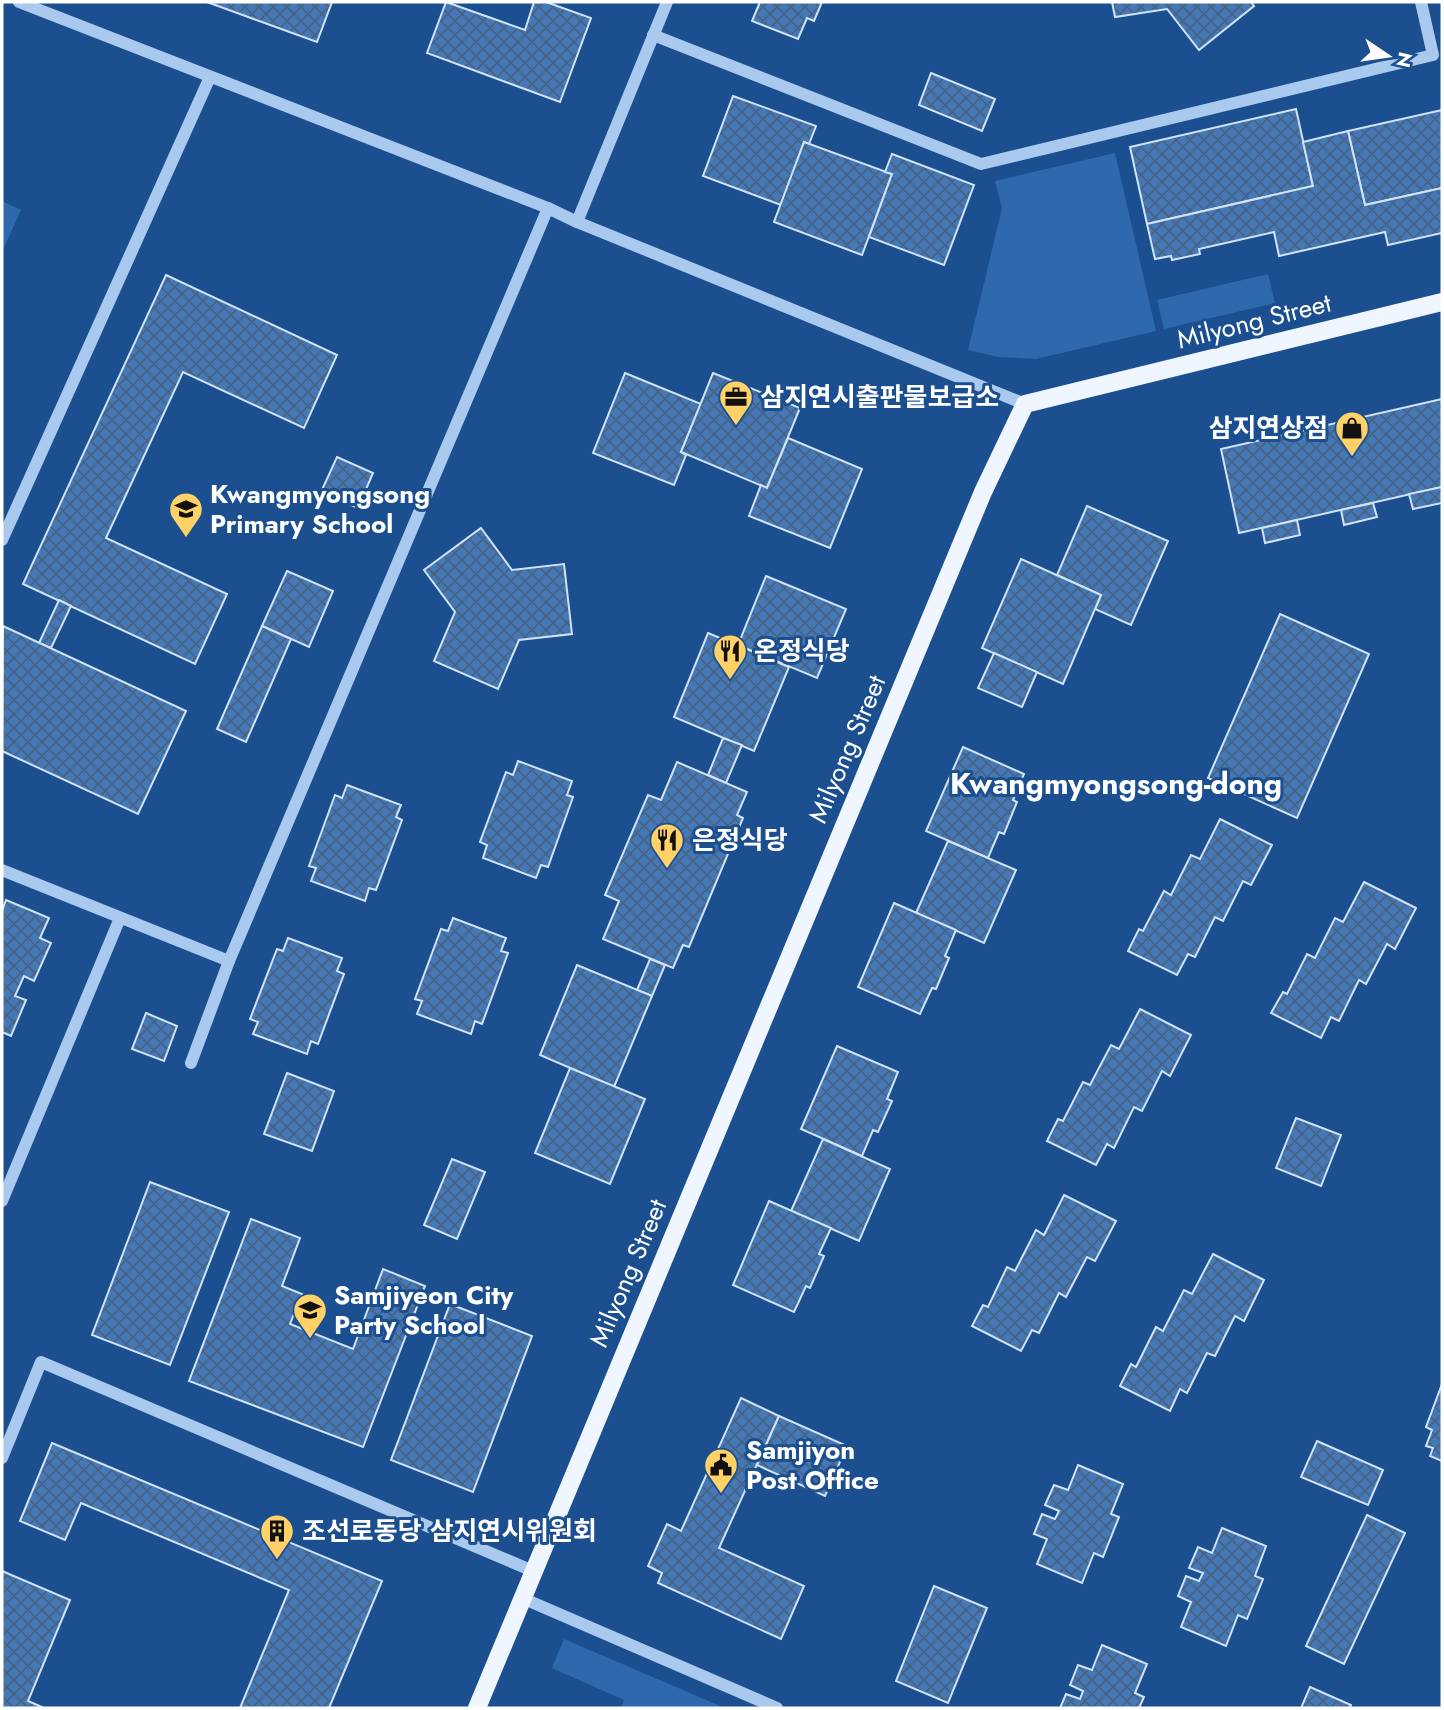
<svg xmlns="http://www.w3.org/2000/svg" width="1444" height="1710" font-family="Jost,'Noto Sans KR',sans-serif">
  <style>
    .green { fill: #2e69ad }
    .building { fill: url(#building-cross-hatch); stroke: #cfe3fa; stroke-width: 2 }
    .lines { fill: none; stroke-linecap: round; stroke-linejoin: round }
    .minor { stroke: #a9c9ee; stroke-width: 12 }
    .major { stroke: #f0f6ff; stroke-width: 18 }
    .labels { text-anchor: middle; stroke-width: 6; stroke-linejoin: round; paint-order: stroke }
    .street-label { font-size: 26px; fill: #fff; stroke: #1b4f8f }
    .poi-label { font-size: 26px; font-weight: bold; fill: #fff; stroke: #1b4f8f; text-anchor: start }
    .quarter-label { font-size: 30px; font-weight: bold; fill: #fff; stroke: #1b4f8f }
  </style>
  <defs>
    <pattern id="building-cross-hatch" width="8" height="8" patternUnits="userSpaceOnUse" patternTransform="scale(1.75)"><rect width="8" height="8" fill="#4478b7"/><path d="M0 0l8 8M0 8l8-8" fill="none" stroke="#486282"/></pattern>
  </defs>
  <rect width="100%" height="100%" fill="#1b4f8f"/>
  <g class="green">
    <path d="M1115,153L1156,331L1036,359L998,357L968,350L1002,208L995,181Z"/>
    <path d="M2,201L21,210L2,252Z"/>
    <path d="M1268,274L1275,303L1164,329L1157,300Z"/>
    <path d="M564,1639L725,1708H621L624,1700L552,1668Z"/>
  </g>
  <g class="building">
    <path d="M207,2H332L317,42Z"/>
    <path d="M446,2L525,30L534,2H546L591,18L560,102L427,53Z"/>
    <path d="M760,2H822L814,21L807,18L798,39L752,21Z"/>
    <path d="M1112,2H1251L1254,6L1199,50L1167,9L1115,17Z"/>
    <path d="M931,73L995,99L982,131L919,105Z"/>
    <path d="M733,96L816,126L809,144L804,142L781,205L703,176Z"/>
    <path d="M1296,109L1313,186L1147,224L1130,147Z"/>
    <path d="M1442,110V188L1365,205L1348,131Z"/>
    <path d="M1348,131L1365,205L1442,188V233L1388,245L1385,232L1279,256L1274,232L1199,249L1200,254L1172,260L1171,256L1155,259L1147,224L1313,186L1303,142Z"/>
    <path d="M804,142L892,174L862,255L774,222Z"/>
    <path d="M892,154L974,185L944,265L869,237L892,174L885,172Z"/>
    <path d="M166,275L337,355L304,428L183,372L106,538L227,594L195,664L23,584Z"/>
    <path d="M625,373L701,404L681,452L686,455L674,485L593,453Z"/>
    <path d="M713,373L800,408L767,488L681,452Z"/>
    <path d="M1442,399V487L1239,533L1221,449Z"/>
    <path d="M788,438L862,469L830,548L749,516L761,485L767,488Z"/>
    <path d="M337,457L373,473L358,508L321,492Z"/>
    <path d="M1442,487V503L1413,509L1409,494Z"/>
    <path d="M1373,503L1377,517L1344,525L1341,510Z"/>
    <path d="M1087,506L1168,541L1131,625L1095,609L1101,595L1057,575Z"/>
    <path d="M1297,520L1300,535L1265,543L1262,528Z"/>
    <path d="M481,528L512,570L564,564L572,634L519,640L498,689L434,661L455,612L424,570Z"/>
    <path d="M1021,559L1101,595L1063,684L982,648Z"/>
    <path d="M287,571L333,591L309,647L262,626Z"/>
    <path d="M766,576L846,609L817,678L738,645Z"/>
    <path d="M59,600L71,606L51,648L39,643Z"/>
    <path d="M1280,614L1369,654L1297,818L1208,778Z"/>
    <path d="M3,626L186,711L138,814L2,751Z"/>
    <path d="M262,626L291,639L246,742L217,729Z"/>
    <path d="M708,633L789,667L754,751L674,717Z"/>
    <path d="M994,653L1037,672L1022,707L978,688Z"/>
    <path d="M723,738L742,745L726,783L708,775Z"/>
    <path d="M963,747L1024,774L1013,800L1017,802L1004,834L999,832L988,858L926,831Z"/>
    <path d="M518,761L572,781L567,795L573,797L548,867L541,865L536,878L483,858L487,845L480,842L506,772L513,775Z"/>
    <path d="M677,762L747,792L737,815L743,818L689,947L683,945L673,968L603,939L619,901L605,895L648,795L661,800Z"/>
    <path d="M347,785L401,805L396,817L402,820L376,890L369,888L365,901L311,881L316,868L309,866L335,795L342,798Z"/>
    <path d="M1220,819L1272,845L1251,885L1243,881L1223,921L1215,917L1195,957L1188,954L1177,975L1128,951L1139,929L1143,931L1164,891L1171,895L1191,855L1200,859Z"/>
    <path d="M948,841L1016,870L984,943L916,913Z"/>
    <path d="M1364,882L1416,908L1395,949L1387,944L1366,984L1359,980L1339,1021L1331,1017L1321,1038L1271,1013L1283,992L1287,994L1307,954L1315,958L1335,918L1343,922Z"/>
    <path d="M6,900L49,918L40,938L51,943L34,981L24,976L15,996L26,1000L11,1036L2,1032V911Z"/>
    <path d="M894,903L956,930L945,956L949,958L936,989L932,988L920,1014L858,987Z"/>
    <path d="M453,918L506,938L501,951L508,953L482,1024L475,1021L471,1034L417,1014L422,1001L415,999L441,929L448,931Z"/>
    <path d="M288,938L342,958L337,971L344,974L318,1044L311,1041L307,1054L253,1034L258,1022L250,1019L277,949L283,951Z"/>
    <path d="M650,959L665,965L652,996L637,990Z"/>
    <path d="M577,965L652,996L614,1087L540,1055Z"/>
    <path d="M1140,1009L1191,1035L1170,1076L1162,1071L1142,1111L1134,1107L1114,1148L1107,1144L1096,1165L1047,1141L1058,1119L1063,1121L1083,1082L1090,1085L1111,1045L1119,1049Z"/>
    <path d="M146,1013L177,1026L164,1061L132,1049Z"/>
    <path d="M837,1046L898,1072L887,1099L892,1101L878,1132L873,1130L862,1156L801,1129Z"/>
    <path d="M570,1068L645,1099L610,1184L535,1153Z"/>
    <path d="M287,1073L334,1091L312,1151L264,1134Z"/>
    <path d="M1296,1118L1341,1135L1321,1186L1276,1168Z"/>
    <path d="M823,1139L890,1169L859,1241L791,1211Z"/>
    <path d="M452,1159L485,1172L457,1239L424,1225Z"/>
    <path d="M150,1182L229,1212L170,1365L92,1335Z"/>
    <path d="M1064,1195L1116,1221L1095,1261L1087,1257L1066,1297L1059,1293L1039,1333L1032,1330L1021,1351L972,1326L983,1305L988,1307L1007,1267L1015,1271L1036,1230L1044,1235Z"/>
    <path d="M769,1201L831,1228L819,1254L824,1256L810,1288L806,1286L794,1312L733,1285Z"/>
    <path d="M251,1219L300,1238L282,1286L302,1294L290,1324L353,1349L383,1269L425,1286L363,1447L189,1381Z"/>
    <path d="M1213,1254L1264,1280L1244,1321L1235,1316L1215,1356L1207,1353L1187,1393L1180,1389L1170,1411L1120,1386L1131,1364L1136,1367L1156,1327L1163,1331L1184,1290L1192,1294Z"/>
    <path d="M450,1304L532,1336L473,1492L391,1460Z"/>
    <path d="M1442,1384V1461L1430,1456L1433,1448L1426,1446L1432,1430L1426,1427Z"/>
    <path d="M741,1398L779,1416L719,1548L804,1586L781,1639L658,1583L662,1573L648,1566L667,1524L681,1531Z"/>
    <path d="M779,1416L847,1446L825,1496L757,1465Z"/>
    <path d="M1317,1441L1383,1470L1368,1505L1301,1477Z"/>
    <path d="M52,1443L382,1581L329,1708H240L289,1590L81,1503L65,1540L20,1521Z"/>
    <path d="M1078,1465L1123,1484L1111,1514L1119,1517L1103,1557L1094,1553L1082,1583L1037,1564L1047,1539L1034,1534L1042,1514L1055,1519L1059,1511L1045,1505L1054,1485L1068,1490Z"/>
    <path d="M1367,1515L1405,1533L1344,1664L1306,1646Z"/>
    <path d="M1222,1528L1266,1546L1255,1576L1263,1579L1247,1619L1238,1615L1226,1646L1181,1627L1191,1602L1178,1596L1186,1576L1199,1581L1203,1573L1189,1568L1198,1547L1212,1553Z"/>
    <path d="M2,1571L70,1600L28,1701L44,1708H2Z"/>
    <path d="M934,1586L987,1608L948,1703L896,1681Z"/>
    <path d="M1102,1645L1147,1664L1135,1693L1144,1697L1139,1708H1060L1066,1694L1080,1699L1083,1691L1070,1685L1078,1665L1092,1670Z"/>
    <path d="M1310,1687L1351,1705L1350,1708H1301Z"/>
  </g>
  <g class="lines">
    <g class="minor">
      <path d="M19,2L548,208L577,222L1025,404"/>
      <path d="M653,35L981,164L1433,55L1421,2"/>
      <path d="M577,222L667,2"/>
      <path d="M2,540L210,77"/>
      <path d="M2,870L229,961"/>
      <path d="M191,1063L229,961L548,208"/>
      <path d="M2,1201L120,918"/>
      <path d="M2,1458L41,1362L533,1571"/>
      <path d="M522,1598L777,1708"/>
    </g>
    <path class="major" d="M477,1708L983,492L1025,404L1442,302"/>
  </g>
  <defs>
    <g id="office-pin" transform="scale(1.75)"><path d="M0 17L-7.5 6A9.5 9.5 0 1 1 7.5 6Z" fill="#ffd166" stroke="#1b4f8f"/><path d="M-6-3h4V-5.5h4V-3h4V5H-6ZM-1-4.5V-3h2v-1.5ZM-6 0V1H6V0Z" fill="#111"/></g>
    <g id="shop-pin" transform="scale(1.75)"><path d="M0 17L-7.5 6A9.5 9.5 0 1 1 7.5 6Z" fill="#ffd166" stroke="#1b4f8f"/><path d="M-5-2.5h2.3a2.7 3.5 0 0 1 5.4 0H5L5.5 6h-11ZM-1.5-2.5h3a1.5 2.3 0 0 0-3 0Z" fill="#111"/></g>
    <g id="school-pin" transform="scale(1.75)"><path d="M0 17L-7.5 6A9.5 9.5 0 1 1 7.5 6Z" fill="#ffd166" stroke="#1b4f8f"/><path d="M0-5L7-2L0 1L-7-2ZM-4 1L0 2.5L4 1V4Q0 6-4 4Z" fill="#111"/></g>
    <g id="restaurant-pin" transform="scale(1.75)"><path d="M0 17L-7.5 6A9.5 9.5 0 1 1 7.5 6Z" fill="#ffd166" stroke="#1b4f8f"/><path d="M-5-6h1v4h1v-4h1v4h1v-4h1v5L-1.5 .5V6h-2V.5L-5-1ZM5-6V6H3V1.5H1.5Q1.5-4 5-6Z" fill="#111"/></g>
    <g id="civic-pin" transform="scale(1.75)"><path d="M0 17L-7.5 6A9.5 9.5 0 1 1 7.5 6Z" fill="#ffd166" stroke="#1b4f8f"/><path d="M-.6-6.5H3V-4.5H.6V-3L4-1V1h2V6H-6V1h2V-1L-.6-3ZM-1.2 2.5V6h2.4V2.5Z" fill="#111"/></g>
    <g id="building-pin" transform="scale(1.75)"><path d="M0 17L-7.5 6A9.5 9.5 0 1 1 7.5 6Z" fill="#ffd166" stroke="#1b4f8f"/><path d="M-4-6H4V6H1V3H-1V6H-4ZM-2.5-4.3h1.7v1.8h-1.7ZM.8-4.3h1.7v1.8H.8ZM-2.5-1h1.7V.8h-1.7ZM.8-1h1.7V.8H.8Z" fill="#111"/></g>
  </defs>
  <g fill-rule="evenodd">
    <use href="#office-pin" x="736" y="397"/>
    <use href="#shop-pin" x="1352" y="428"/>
    <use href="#school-pin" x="186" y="509"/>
    <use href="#restaurant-pin" x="730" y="651"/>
    <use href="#restaurant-pin" x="667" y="840"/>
    <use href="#school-pin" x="310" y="1310"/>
    <use href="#civic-pin" x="721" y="1465"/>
    <use href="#building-pin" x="277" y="1531"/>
  </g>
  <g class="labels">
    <g class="street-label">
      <text transform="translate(1254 321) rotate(-14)" y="9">Milyong Street</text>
      <text transform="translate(847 749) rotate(-67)" y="9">Milyong Street</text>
      <text transform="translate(628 1273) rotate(-67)" y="9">Milyong Street</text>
    </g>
    <g class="poi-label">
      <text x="760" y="406">삼지연시출판물보급소</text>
      <text x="1328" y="437" text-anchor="end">삼지연상점</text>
      <text x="210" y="503">Kwangmyongsong<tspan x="210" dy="30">Primary School</tspan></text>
      <text x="754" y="660">온정식당</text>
      <text x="692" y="849">은정식당</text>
      <text x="334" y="1304">Samjiyeon City<tspan x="334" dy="30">Party School</tspan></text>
      <text x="746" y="1459">Samjiyon<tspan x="746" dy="30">Post Office</tspan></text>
      <text x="302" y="1540">조선로동당 삼지연시위원회</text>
    </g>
    <g class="quarter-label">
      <text x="1116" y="794">Kwangmyongsong-dong</text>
    </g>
  </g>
  <rect width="1444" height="1710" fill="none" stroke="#ffffff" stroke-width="7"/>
  <g transform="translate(1388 56) rotate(103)" stroke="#1b4f8f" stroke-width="5" paint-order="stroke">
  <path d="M0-5L12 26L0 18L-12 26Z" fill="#ffffff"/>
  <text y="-10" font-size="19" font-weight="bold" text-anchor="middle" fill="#ffffff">N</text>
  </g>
</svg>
